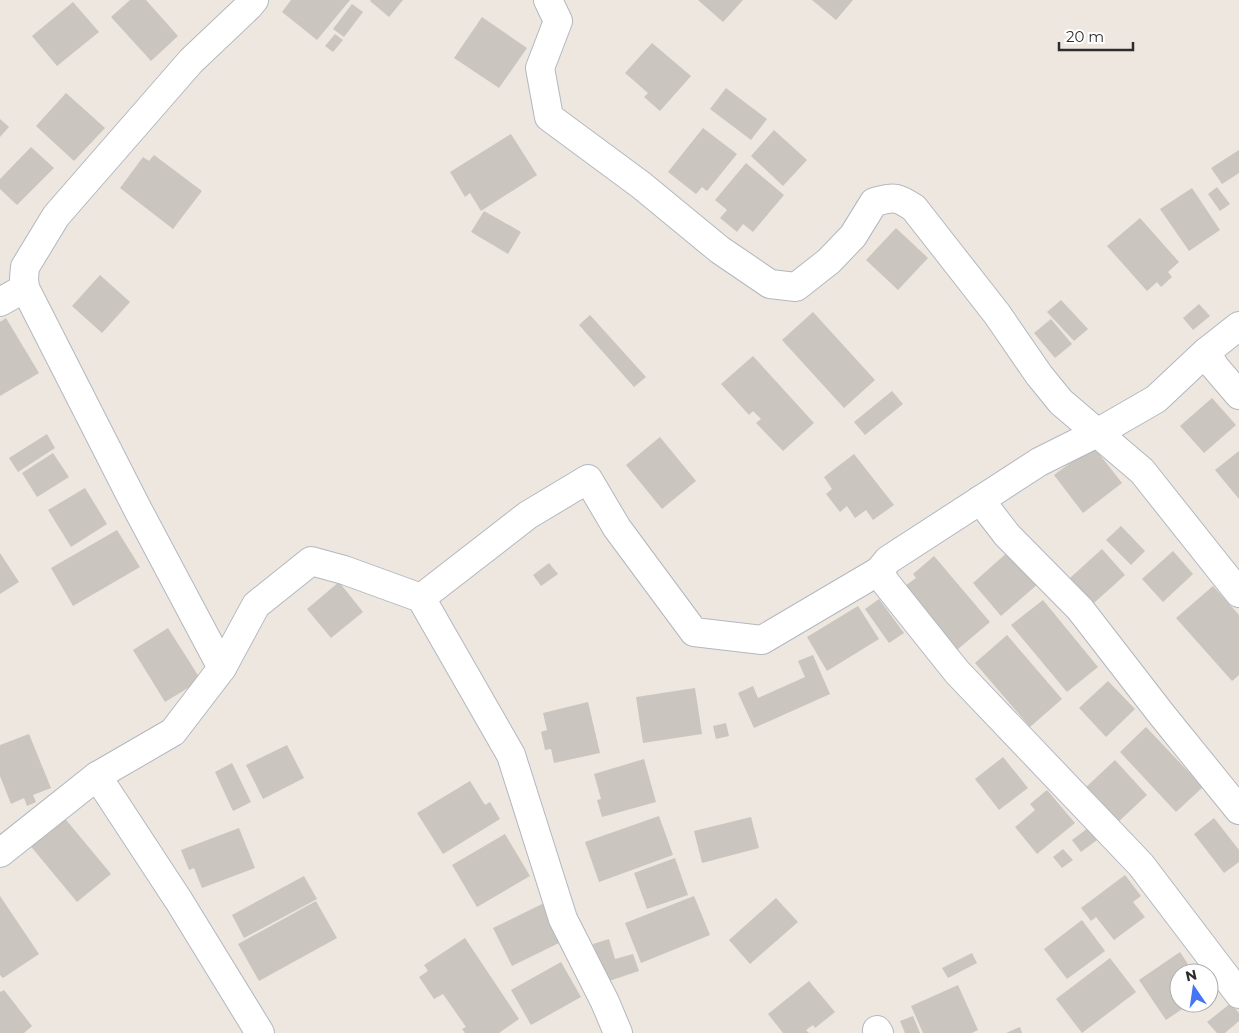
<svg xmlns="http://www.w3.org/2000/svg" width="1239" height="1033" font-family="Montserrat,sans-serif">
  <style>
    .building { fill: #cac5be }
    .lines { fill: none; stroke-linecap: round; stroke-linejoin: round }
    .street-casing { stroke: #b3b7c0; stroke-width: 30 }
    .street { stroke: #fff; stroke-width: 28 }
  </style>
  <rect width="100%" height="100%" fill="#eee7e0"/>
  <g class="building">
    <path d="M130,0H146L178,36L151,61L111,17Z"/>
    <path d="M291,0H350L317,40L282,12Z"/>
    <path d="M371,0H403L389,17L370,1Z"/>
    <path d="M698,0H743L723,22Z"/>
    <path d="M812,0H853L836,20Z"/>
    <path d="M73,2L99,32L57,66L32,36Z"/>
    <path d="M352,4L363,12L344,37L333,29Z"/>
    <path d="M482,17L527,48L499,88L454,58Z"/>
    <path d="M335,34L343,40L333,52L325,46Z"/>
    <path d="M652,43L691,76L660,111L644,97L648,93L625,73Z"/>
    <path d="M726,88L767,119L751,140L710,109Z"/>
    <path d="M66,93L105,128L74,161L36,126Z"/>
    <path d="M0,119L9,127L0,137Z"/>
    <path d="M703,128L737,154L707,191L702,187L696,194L668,172Z"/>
    <path d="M774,130L807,160L783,186L751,156Z"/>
    <path d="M511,134L537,175L481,211L470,193L465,197L450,172Z"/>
    <path d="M31,147L54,168L17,205L0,189V179Z"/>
    <path d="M1239,150V173L1222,184L1211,168Z"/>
    <path d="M154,155L202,191L173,229L120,188L143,157L149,161Z"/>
    <path d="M746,163L784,195L753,232L743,224L737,232L720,218L727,210L715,200Z"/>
    <path d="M1217,187L1230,204L1220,211L1208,194Z"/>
    <path d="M1192,188L1220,230L1189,251L1160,209Z"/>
    <path d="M484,211L521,232L508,254L471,232Z"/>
    <path d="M1140,218L1179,262L1168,272L1172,277L1161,287L1157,282L1147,291L1107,246Z"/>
    <path d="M896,228L928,258L898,290L866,260Z"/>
    <path d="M100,275L130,302L102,333L72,306Z"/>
    <path d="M1061,300L1088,329L1074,341L1047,312Z"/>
    <path d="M1199,304L1210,316L1193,330L1183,318Z"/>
    <path d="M813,312L875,380L844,408L782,340Z"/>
    <path d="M590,315L646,377L634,387L579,325Z"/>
    <path d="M6,318L39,373L0,396V322Z"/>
    <path d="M1051,319L1072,344L1055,358L1034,333Z"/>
    <path d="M753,356L814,423L783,451L756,423L761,419L753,411L749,415L721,384Z"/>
    <path d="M892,391L903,404L865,435L854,422Z"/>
    <path d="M1212,398L1236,425L1204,453L1180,426Z"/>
    <path d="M47,434L55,448L18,472L9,458Z"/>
    <path d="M660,437L696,481L662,509L626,465Z"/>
    <path d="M1093,446L1122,483L1083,513L1054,475Z"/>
    <path d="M1239,451V499L1215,470Z"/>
    <path d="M53,453L69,477L37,497L22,473Z"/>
    <path d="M854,454L894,505L873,520L866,510L855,518L847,506L840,512L826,494L832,489L824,477Z"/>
    <path d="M85,488L107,524L71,547L48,510Z"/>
    <path d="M1121,526L1145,551L1131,565L1106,540Z"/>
    <path d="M117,530L140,567L73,606L51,568Z"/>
    <path d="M1102,549L1125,575L1094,603L1070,578Z"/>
    <path d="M1009,551L1038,584L1001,616L973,583Z"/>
    <path d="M1173,551L1193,574L1163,602L1142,579Z"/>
    <path d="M0,553L19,582L0,594Z"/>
    <path d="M934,556L990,622L951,655L938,640L945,634L905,586L916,578L913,574Z"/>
    <path d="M549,563L558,574L541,586L533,575Z"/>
    <path d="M339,582L363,612L331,638L307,609Z"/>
    <path d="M1213,586L1239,615V675L1232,681L1176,618Z"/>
    <path d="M879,599L904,633L889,643L865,609Z"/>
    <path d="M1043,600L1098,667L1067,692L1011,625Z"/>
    <path d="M858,606L879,639L827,671L807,637Z"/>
    <path d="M168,628L201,680L165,702L133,650Z"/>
    <path d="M1007,635L1062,699L1030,727L975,663Z"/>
    <path d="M813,655L830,694L754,728L738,693L753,686L758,698L805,677L798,661Z"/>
    <path d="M1108,681L1135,709L1106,737L1079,708Z"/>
    <path d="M695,688L702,734L643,743L636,697Z"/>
    <path d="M588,702L600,753L554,763L551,749L545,750L541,732L547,730L543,713Z"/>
    <path d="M726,723L729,736L716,739L713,726Z"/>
    <path d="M1146,727L1203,787L1176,812L1120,752Z"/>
    <path d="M29,734L51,788L33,795L36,802L27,806L24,798L11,804L0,776V745Z"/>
    <path d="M287,745L304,778L263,799L246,765Z"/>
    <path d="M1003,757L1028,788L999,810L975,779Z"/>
    <path d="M644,759L656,802L602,817L597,800L601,799L594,774Z"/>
    <path d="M1115,760L1147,795L1116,824L1084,789Z"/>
    <path d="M232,763L251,802L233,811L215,772Z"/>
    <path d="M470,781L485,805L490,802L500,819L443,854L417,813Z"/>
    <path d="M1047,790L1075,823L1037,854L1015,827L1035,810L1030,804Z"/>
    <path d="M62,815L111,874L77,902L28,843Z"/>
    <path d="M659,816L673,855L599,882L585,842Z"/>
    <path d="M751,817L759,848L702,863L694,831Z"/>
    <path d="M1214,818L1239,850V862L1224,873L1194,834Z"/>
    <path d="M239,828L255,868L202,888L194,868L189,870L181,850Z"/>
    <path d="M1088,828L1097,840L1081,852L1072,840Z"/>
    <path d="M505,834L530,876L477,907L452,865Z"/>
    <path d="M1063,849L1073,860L1062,868L1053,857Z"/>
    <path d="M675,858L688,895L647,909L634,873Z"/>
    <path d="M1125,875L1141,896L1133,902L1145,917L1114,940L1096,917L1091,921L1081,908Z"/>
    <path d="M304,876L317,899L244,938L232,915Z"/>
    <path d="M0,896L39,954L3,978L0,975Z"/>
    <path d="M694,896L710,935L641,963L625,923Z"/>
    <path d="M776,898L798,922L750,964L729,940Z"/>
    <path d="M316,901L337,938L259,981L238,944Z"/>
    <path d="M544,903L563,941L512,966L493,928Z"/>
    <path d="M1082,920L1105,951L1067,979L1044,949Z"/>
    <path d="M465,938L519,1019L499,1033H465L462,1029L466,1027L443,994L434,999L419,977L428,971L424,965Z"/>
    <path d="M609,939L615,959L633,954L639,971L606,982L593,944Z"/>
    <path d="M1180,952L1194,973H1179V1003H1191L1166,1020L1139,980Z"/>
    <path d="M972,953L977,963L948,978L942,968Z"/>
    <path d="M1110,958L1136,992L1082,1033L1056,999Z"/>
    <path d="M561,962L581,997L531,1025L511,990Z"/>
    <path d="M809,981L835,1012L815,1028L813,1025L806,1030L809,1033H783L768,1014Z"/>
    <path d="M958,985L978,1030L972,1033H923L911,1006Z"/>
    <path d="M4,990L32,1026L24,1033H0V992Z"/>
    <path d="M1231,1003L1239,1013V1021L1225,1033H1217L1207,1022Z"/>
    <path d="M913,1016L920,1033H905L900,1021Z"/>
    <path d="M1020,1027L1022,1033H1006Z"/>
  </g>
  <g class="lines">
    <g class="street-casing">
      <g id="street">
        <path d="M254,0L249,6L191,61L56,216L25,267L24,278L25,288L138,510L222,668L173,732L97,776L179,901L260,1033"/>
        <path d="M548,0L558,21L540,68L549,117L641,185L720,250L770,284L796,287L829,261L853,236L874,202C895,197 896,196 914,208L997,314L1039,375L1061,402L1142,471L1239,593"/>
        <path d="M0,302L25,288"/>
        <path d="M1239,326L1206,352L1156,399L1097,433L1039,462L888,560L879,571L886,583L957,672L1141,865L1239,994"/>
        <path d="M1206,352L1215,367L1239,395"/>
        <path d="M980,500L1007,535L1080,609L1162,715L1239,810"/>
        <path d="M421,598L528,515L588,479L617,528L694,632L762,640L879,571"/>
        <path d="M222,668L256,605L311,561L344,570L421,598L511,755L563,919L605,1002L618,1033"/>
        <path d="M0,853L97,776"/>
        <path d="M877,1030L879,1033"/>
      </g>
    </g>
    <use href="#street" class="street"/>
  </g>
  <g transform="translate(1194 988) rotate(347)"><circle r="24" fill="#ffffff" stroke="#ababab"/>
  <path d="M0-4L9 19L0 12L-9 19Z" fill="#4575f6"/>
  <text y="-8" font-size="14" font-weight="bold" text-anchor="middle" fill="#2d2d2d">N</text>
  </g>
  <path d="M1059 42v8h74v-8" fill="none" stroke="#2d2d2d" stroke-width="2.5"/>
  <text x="1066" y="42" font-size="15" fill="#2d2d2d" stroke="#ffffff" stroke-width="4" paint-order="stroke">20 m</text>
</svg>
